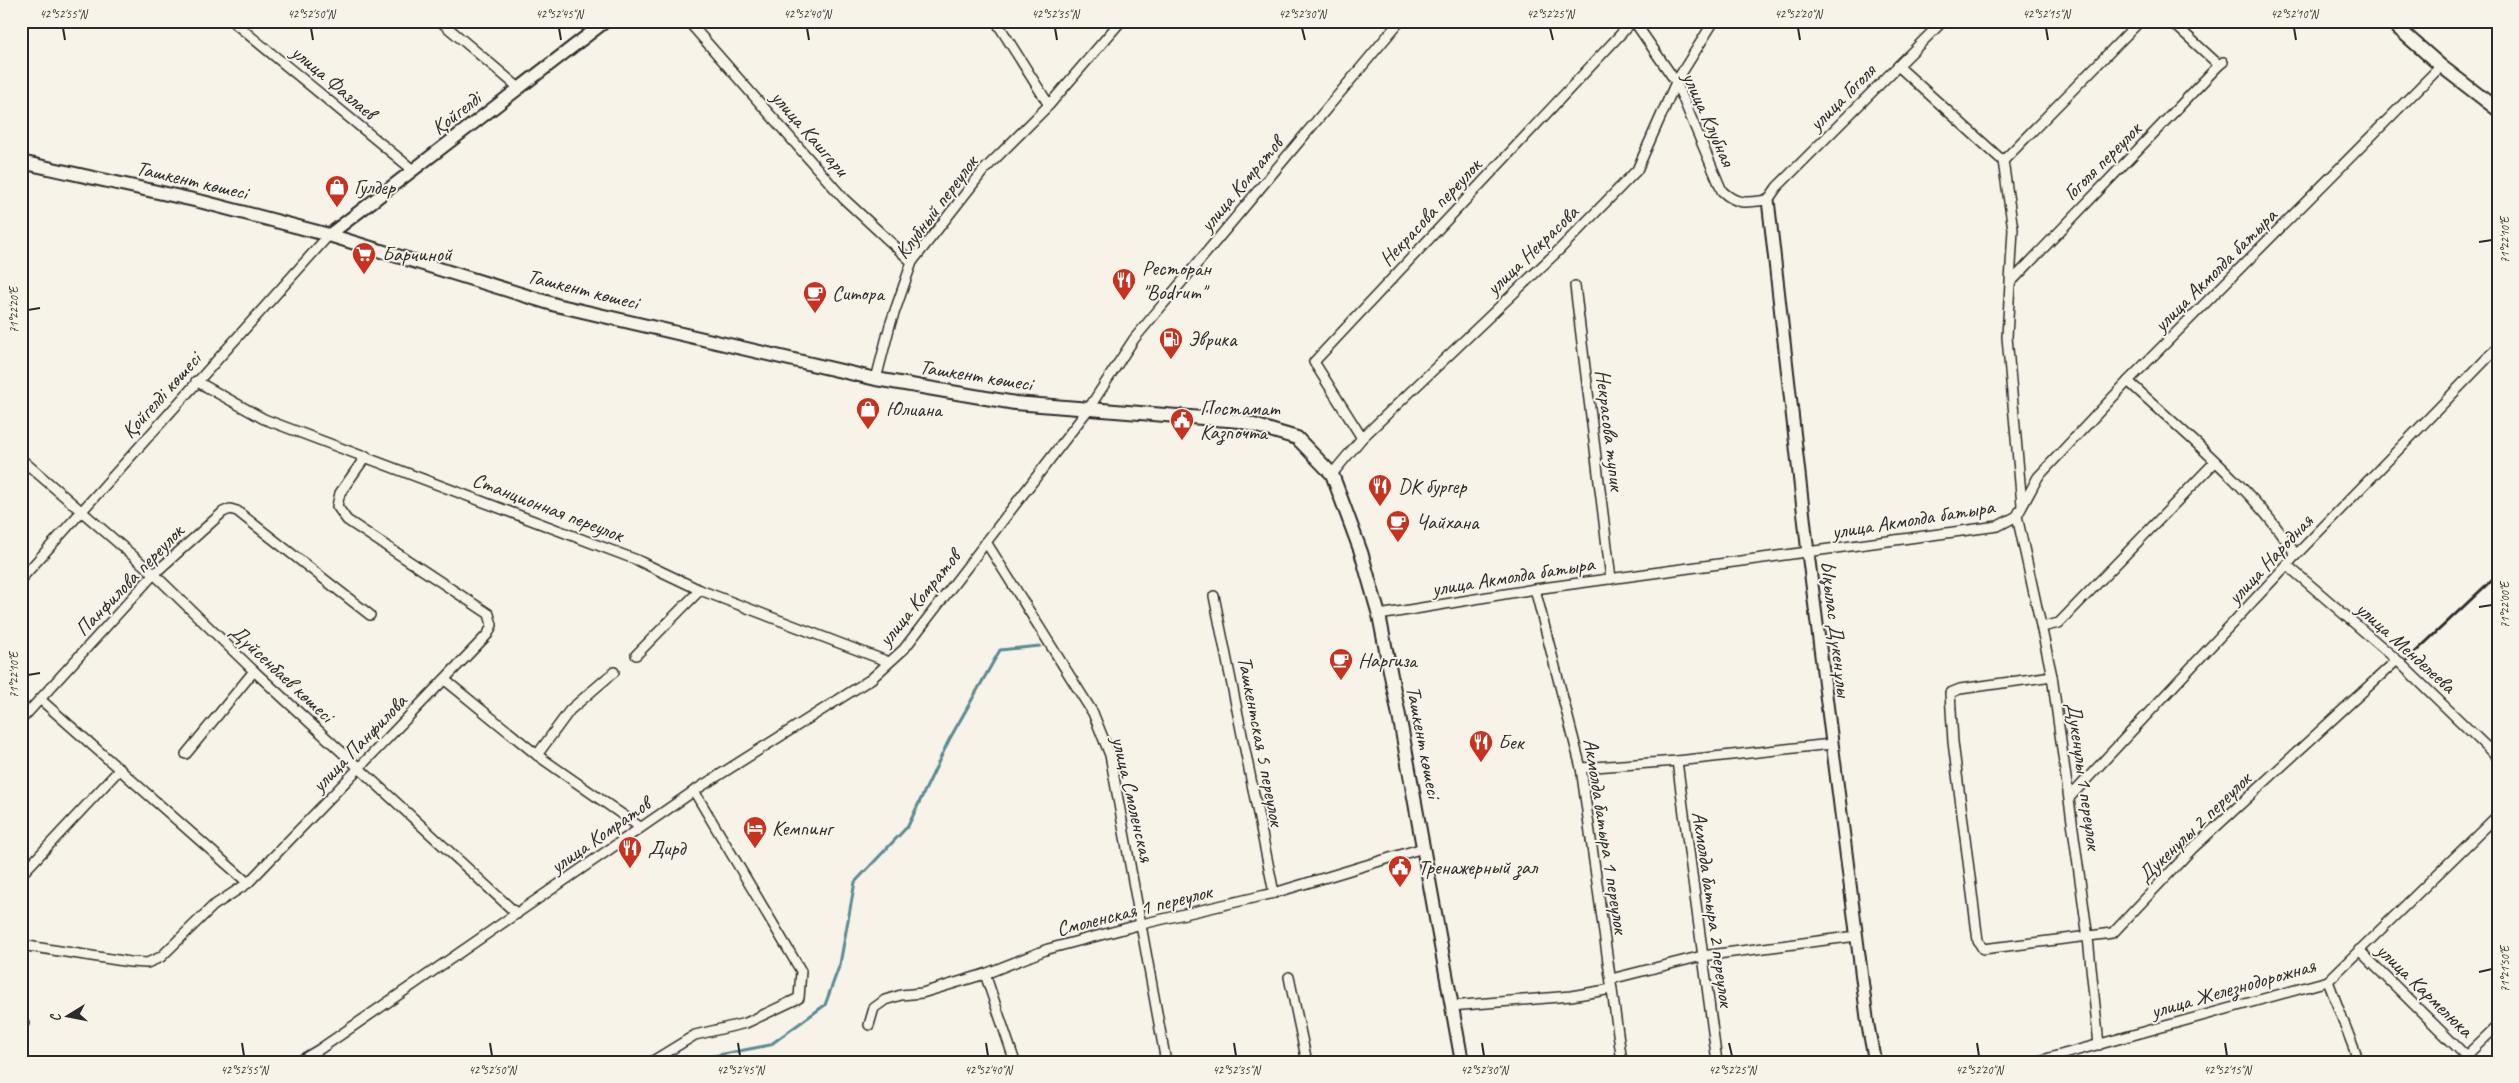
<svg xmlns="http://www.w3.org/2000/svg" width="2519" height="1083" font-family="Caveat,sans-serif">
  <style>
    .lines { fill: none; stroke-linecap: round; stroke-linejoin: round }
    .stream { stroke: #5a8a92; stroke-width: 3 }
    .minor-casing { stroke: #2b2b2b; stroke-width: 12 }
    .tertiary-casing { stroke: #2b2b2b; stroke-width: 15 }
    .secondary-casing { stroke: #2b2b2b; stroke-width: 16 }
    .minor { stroke: #f7f3e8; stroke-width: 9 }
    .tertiary { stroke: #f7f3e8; stroke-width: 11 }
    .secondary { stroke: #f7f3e8; stroke-width: 12 }
    .rail { stroke: #2b2b2b; stroke-width: 3 }
    .ticks { fill: none; stroke: #2b2b2b; stroke-width: 2 }
    .labels { text-anchor: middle; stroke-width: 4; stroke-linejoin: round; paint-order: stroke }
    .street-label { font-size: 21px; fill: #2b2b2b; stroke: #f7f3e8 }
    .poi-label { font-size: 21px; fill: #2b2b2b; stroke: #f7f3e8; text-anchor: start }
    .neatline { fill: none; stroke: #2b2b2b; stroke-width: 2 }
    .ticks-label { font-size: 12px; text-anchor: middle; fill: #2b2b2b }
  </style>
  <rect width="100%" height="100%" fill="#f7f3e8"/>
  <filter id="ink" filterUnits="userSpaceOnUse"><feTurbulence type="fractalNoise" baseFrequency=".02" numOctaves="2"/><feDisplacementMap in="SourceGraphic" scale="10" xChannelSelector="R" yChannelSelector="G"/><feConvolveMatrix kernelMatrix="1 2 1 2 8 2 1 2 1" color-interpolation-filters="sRGB"/></filter>
  <g filter="url(#ink)">
    <g class="lines">
      <path class="stream" d="M697,1062L703,1058L770,1045L825,1005L840,964L855,882L908,826L949,740L1000,650L1040,646"/>
      <g class="minor-casing">
        <g id="minor">
          <path d="M232,21L413,170"/>
          <path d="M440,21L519,88"/>
          <path d="M688,21L844,199L912,262"/>
          <path d="M996,21L1049,105"/>
          <path d="M1634,21L1676,82L1722,191C1738,206 1748,202 1768,200L1777,187L1943,21"/>
          <path d="M2171,21L2219,65L2223,62"/>
          <path d="M1898,66L2003,161L2013,229L2007,337L2022,505"/>
          <path d="M2003,161L2140,21"/>
          <path d="M2011,282L2219,65"/>
          <path d="M1575,286L1611,579"/>
          <path d="M876,379L890,325L912,262L984,170L1049,105L1121,21"/>
          <path d="M196,381L264,419L637,560L700,590L889,662"/>
          <path d="M2128,381C2186,435 2253,488 2296,555"/>
          <path d="M1362,438L1314,362L1633,21"/>
          <path d="M21,459L154,574L254,671L517,914"/>
          <path d="M1332,474L1362,438L1558,251L1637,170L1676,82L1714,21"/>
          <path d="M2017,516L2052,676L2088,938L2099,1045"/>
          <path d="M986,542L1093,713L1110,755L1166,1062"/>
          <path d="M2288,566L2397,660L2498,758"/>
          <path d="M21,579L329,235"/>
          <path d="M1535,589L1581,768L1622,1062"/>
          <path d="M1214,596L1274,893"/>
          <path d="M1379,615L1535,589L1998,526L2017,516L2038,477L2128,381L2441,66"/>
          <path d="M2042,627L2059,623L2215,462"/>
          <path d="M636,655L700,590"/>
          <path d="M2052,676L1960,689L1950,693L1953,742L1978,941L1983,949L2113,933L2193,848L2397,660"/>
          <path d="M445,680L537,755L640,827"/>
          <path d="M41,700L248,883"/>
          <path d="M21,720L154,574L223,512L230,509L237,511L370,615"/>
          <path d="M186,754L254,671"/>
          <path d="M537,755L570,710L614,672"/>
          <path d="M1677,761L1717,1062"/>
          <path d="M1581,768L1677,761L1831,744"/>
          <path d="M2070,797L2296,555L2498,347"/>
          <path d="M21,875L120,769"/>
          <path d="M21,945L130,962L147,963L161,957L213,906L248,883L488,634L492,625L489,614L347,520L337,506L340,493L366,456"/>
          <path d="M2359,950L2472,1062"/>
          <path d="M985,974L1014,1059L1012,1062"/>
          <path d="M1289,977L1307,1062"/>
          <path d="M1611,979L1702,956L1857,936"/>
          <path d="M2328,981L2359,1062"/>
          <path d="M1451,1006L1571,996L1612,989"/>
          <path d="M21,1024L24,1023"/>
          <path d="M869,1025L874,1008L885,1000L901,995L922,993L985,974L1048,949L1142,924L1274,893L1423,848"/>
          <path d="M2467,1055L2498,1025"/>
          <path d="M298,1062L320,1049L694,791L871,679L904,649L1087,411L1134,339L1400,21"/>
          <path d="M651,1062L695,1035L746,1023L799,998L801,971L694,791"/>
          <path d="M2035,1062L2328,981L2498,815"/>
        </g>
      </g>
      <g class="tertiary-casing">
        <g id="tertiary">
          <path d="M1768,200L1808,553L1868,1026L1875,1062"/>
          <path d="M329,235L606,21"/>
        </g>
      </g>
      <g class="secondary-casing">
        <g id="secondary">
          <path d="M2390,21L2441,66L2498,110"/>
          <path d="M21,162L203,202L329,235L556,305L876,379L1015,403L1240,421L1297,438L1332,474L1361,552L1379,615L1402,731L1462,1062"/>
        </g>
      </g>
      <use href="#minor" class="minor"/>
      <use href="#tertiary" class="tertiary"/>
      <use href="#secondary" class="secondary"/>
      <path class="rail" d="M2407,660L2498,574"/>
    </g>
  </g>
  <path class="ticks" d="M63,28L65,40M311,28L313,40M559,28L561,40M807,28L809,40M1055,28L1057,40M1302,28L1305,40M1550,28L1553,40M1798,28L1800,40M2046,28L2048,40M2294,28L2296,40M2479,242L2492,240M28,310L40,308M2479,607L2492,605M28,675L40,673M2479,972L2492,969M242,1043L244,1056M490,1043L492,1056M738,1043L740,1056M986,1043L988,1056M1234,1043L1236,1056M1482,1043L1484,1056M1729,1043L1732,1056M1977,1043L1979,1056M2225,1043L2227,1056"/>
  <defs>
    <g id="shop-pin" transform="scale(1.25)"><path d="M0 17L-7.5 6A9.5 9.5 0 1 1 7.5 6Z" fill="#c8321e" stroke="#f7f3e8"/><path d="M-5-2.5h2.3a2.7 3.5 0 0 1 5.4 0H5L5.5 6h-11ZM-1.5-2.5h3a1.5 2.3 0 0 0-3 0Z" fill="#fff"/></g>
    <g id="supermarket-pin" transform="scale(1.25)"><path d="M0 17L-7.5 6A9.5 9.5 0 1 1 7.5 6Z" fill="#c8321e" stroke="#f7f3e8"/><path d="M-6-5.5h2.5l.6 2H6L4.5 2H-2.5L-4.4-4H-6ZM-1.5 3.2a1.3 1.3 0 1 0 .1 0ZM3 3.2a1.3 1.3 0 1 0 .1 0Z" fill="#fff"/></g>
    <g id="restaurant-pin" transform="scale(1.25)"><path d="M0 17L-7.5 6A9.5 9.5 0 1 1 7.5 6Z" fill="#c8321e" stroke="#f7f3e8"/><path d="M-5-6h1v4h1v-4h1v4h1v-4h1v5L-1.5 .5V6h-2V.5L-5-1ZM5-6V6H3V1.5H1.5Q1.5-4 5-6Z" fill="#fff"/></g>
    <g id="cafe-pin" transform="scale(1.25)"><path d="M0 17L-7.5 6A9.5 9.5 0 1 1 7.5 6Z" fill="#c8321e" stroke="#f7f3e8"/><path d="M-5.5-4.5H6V0H3Q3 3.5 0 3.5H-2.5Q-5.5 3.5-5.5 0ZM3-3.2v2h1.7v-2ZM-6 4.5H4V6H-6Z" fill="#fff"/></g>
    <g id="fuel-pin" transform="scale(1.25)"><path d="M0 17L-7.5 6A9.5 9.5 0 1 1 7.5 6Z" fill="#c8321e" stroke="#f7f3e8"/><path d="M-5.5-6h7V0h2V4h1.3V-2.5L3-4.5l.8-.8L6-3V5H2.5V1h-1V6h-7ZM-4.2-4.7v3.2H.2V-4.7Z" fill="#fff"/></g>
    <g id="civic-pin" transform="scale(1.25)"><path d="M0 17L-7.5 6A9.5 9.5 0 1 1 7.5 6Z" fill="#c8321e" stroke="#f7f3e8"/><path d="M-.6-6.5H3V-4.5H.6V-3L4-1V1h2V6H-6V1h2V-1L-.6-3ZM-1.2 2.5V6h2.4V2.5Z" fill="#fff"/></g>
    <g id="hotel-pin" transform="scale(1.25)"><path d="M0 17L-7.5 6A9.5 9.5 0 1 1 7.5 6Z" fill="#c8321e" stroke="#f7f3e8"/><path d="M-6-4.5h1.5V1H6V5H4.5V3h-9V5H-6ZM-4 0a1.8 1.8 0 1 1 3.6 0ZM.5 0V-2.5h3Q6-2.5 6 0Z" fill="#fff"/></g>
  </defs>
  <g fill-rule="evenodd">
    <use href="#shop-pin" x="337" y="187"/>
    <use href="#supermarket-pin" x="364" y="254"/>
    <use href="#restaurant-pin" x="1124" y="280"/>
    <use href="#cafe-pin" x="815" y="293"/>
    <use href="#fuel-pin" x="1171" y="339"/>
    <use href="#shop-pin" x="868" y="409"/>
    <use href="#civic-pin" x="1182" y="420"/>
    <use href="#restaurant-pin" x="1380" y="486"/>
    <use href="#cafe-pin" x="1398" y="522"/>
    <use href="#cafe-pin" x="1341" y="660"/>
    <use href="#restaurant-pin" x="1481" y="742"/>
    <use href="#hotel-pin" x="755" y="828"/>
    <use href="#restaurant-pin" x="630" y="848"/>
    <use href="#civic-pin" x="1400" y="867"/>
  </g>
  <g class="labels">
    <g class="street-label">
      <text transform="translate(334 82) rotate(40)" y="7">улица Фазлаев</text>
      <text transform="translate(1842 97) rotate(-45)" y="7">улица Гоголя</text>
      <text transform="translate(456 113) rotate(-38)" y="7">Қойгелді</text>
      <text transform="translate(1709 119) rotate(66)" y="7">улица Клубная</text>
      <text transform="translate(810 133) rotate(49)" y="7">улица Кашгари</text>
      <text transform="translate(2102 161) rotate(-45)" y="7">Гоголя переулок</text>
      <text transform="translate(192 180) rotate(13)" y="7">Ташкент көшесі</text>
      <text transform="translate(1241 184) rotate(-50)" y="7">улица Комратов</text>
      <text transform="translate(936 207) rotate(-53)" y="7">Клубный переулок</text>
      <text transform="translate(1430 212) rotate(-47)" y="7">Некрасова переулок</text>
      <text transform="translate(1532 250) rotate(-44)" y="7">улица Некрасова</text>
      <text transform="translate(2215 270) rotate(-45)" y="7">улица Акмолда батыра</text>
      <text transform="translate(583 289) rotate(14)" y="7">Ташкент көшесі</text>
      <text transform="translate(976 375) rotate(9)" y="7">Ташкент көшесі</text>
      <text transform="translate(161 395) rotate(-48)" y="7">Қойгелді көшесі</text>
      <text transform="translate(1610 430) rotate(83)" y="7">Некрасова тупик</text>
      <text transform="translate(548 507) rotate(21)" y="7">Станционная переулок</text>
      <text transform="translate(1913 519) rotate(-9)" y="7">улица Акмолда батыра</text>
      <text transform="translate(2270 559) rotate(-47)" y="7">улица Народная</text>
      <text transform="translate(1513 576) rotate(-9)" y="7">улица Акмолда батыра</text>
      <text transform="translate(129 580) rotate(-46)" y="7">Панфилова переулок</text>
      <text transform="translate(919 598) rotate(-51)" y="7">улица Комратов</text>
      <text transform="translate(1836 629) rotate(83)" y="7">Ықылас Дүкенұлы</text>
      <text transform="translate(2406 647) rotate(42)" y="7">улица Менделеева</text>
      <text transform="translate(282 673) rotate(43)" y="7">Дүйсенбаев көшесі</text>
      <text transform="translate(1261 741) rotate(79)" y="7">Ташкентская 5 переулок</text>
      <text transform="translate(1424 742) rotate(79)" y="7">Ташкент көшесі</text>
      <text transform="translate(359 743) rotate(-46)" y="7">улица Панфилова</text>
      <text transform="translate(2084 776) rotate(82)" y="7">Дукенулы 1 переулок</text>
      <text transform="translate(1133 799) rotate(77)" y="7">улица Смоленская</text>
      <text transform="translate(2194 827) rotate(-44)" y="7">Дукенулы 2 переулок</text>
      <text transform="translate(600 835) rotate(-35)" y="7">улица Комратов</text>
      <text transform="translate(1606 836) rotate(81)" y="7">Акмолда батыра 1 переулок</text>
      <text transform="translate(1713 909) rotate(82)" y="7">Акмолда батыра 2 переулок</text>
      <text transform="translate(1134 910) rotate(-14)" y="7">Смоленская 1 переулок</text>
      <text transform="translate(2233 988) rotate(-16)" y="7">улица Железнодорожная</text>
      <text transform="translate(2425 990) rotate(44)" y="7">улица Кармелюка</text>
    </g>
    <g class="poi-label">
      <text x="354" y="194">Гулдер</text>
      <text x="382" y="261">Барчиной</text>
      <text x="1142" y="275">Ресторан<tspan x="1142" dy="24">"Bodrum"</tspan></text>
      <text x="832" y="300">Ситора</text>
      <text x="1188" y="346">Эврика</text>
      <text x="1200" y="415">Постамат<tspan x="1200" dy="24">Казпочта</tspan></text>
      <text x="886" y="416">Юлиана</text>
      <text x="1398" y="493">DK бургер</text>
      <text x="1416" y="529">Чайхана</text>
      <text x="1358" y="667">Наргиза</text>
      <text x="1498" y="749">Бек</text>
      <text x="772" y="835">Кемпинг</text>
      <text x="648" y="855">Дирд</text>
      <text x="1418" y="874">Тренажерный зал</text>
    </g>
  </g>
  <rect width="2519" height="1083" fill="none" stroke="#f7f3e8" stroke-width="55"/>
  <g transform="translate(68 1016) rotate(260)" stroke="#f7f3e8" stroke-width="4" paint-order="stroke">
  <path d="M0-4L9 19L0 12L-9 19Z" fill="#2b2b2b"/>
  <text y="-8" font-size="14" font-weight="bold" text-anchor="middle" fill="#2b2b2b">С</text>
  </g>
  <rect x="28" y="28" width="2464" height="1028" class="neatline"/>
  <g class="ticks-label">
    <text x="63" y="18">42°52'55"N</text>
    <text x="311" y="18">42°52'50"N</text>
    <text x="559" y="18">42°52'45"N</text>
    <text x="807" y="18">42°52'40"N</text>
    <text x="1055" y="18">42°52'35"N</text>
    <text x="1302" y="18">42°52'30"N</text>
    <text x="1550" y="18">42°52'25"N</text>
    <text x="1798" y="18">42°52'20"N</text>
    <text x="2046" y="18">42°52'15"N</text>
    <text x="2294" y="18">42°52'10"N</text>
    <text transform="translate(2505 240) rotate(-90)" y="4">71°22'10"E</text>
    <text transform="translate(14 310) rotate(-90)" y="4">71°22'20"E</text>
    <text transform="translate(2505 605) rotate(-90)" y="4">71°22'00"E</text>
    <text transform="translate(14 675) rotate(-90)" y="4">71°22'10"E</text>
    <text transform="translate(2505 969) rotate(-90)" y="4">71°21'50"E</text>
    <text x="244" y="1074">42°52'55"N</text>
    <text x="492" y="1074">42°52'50"N</text>
    <text x="740" y="1074">42°52'45"N</text>
    <text x="988" y="1074">42°52'40"N</text>
    <text x="1236" y="1074">42°52'35"N</text>
    <text x="1484" y="1074">42°52'30"N</text>
    <text x="1732" y="1074">42°52'25"N</text>
    <text x="1979" y="1074">42°52'20"N</text>
    <text x="2227" y="1074">42°52'15"N</text>
  </g>
</svg>
